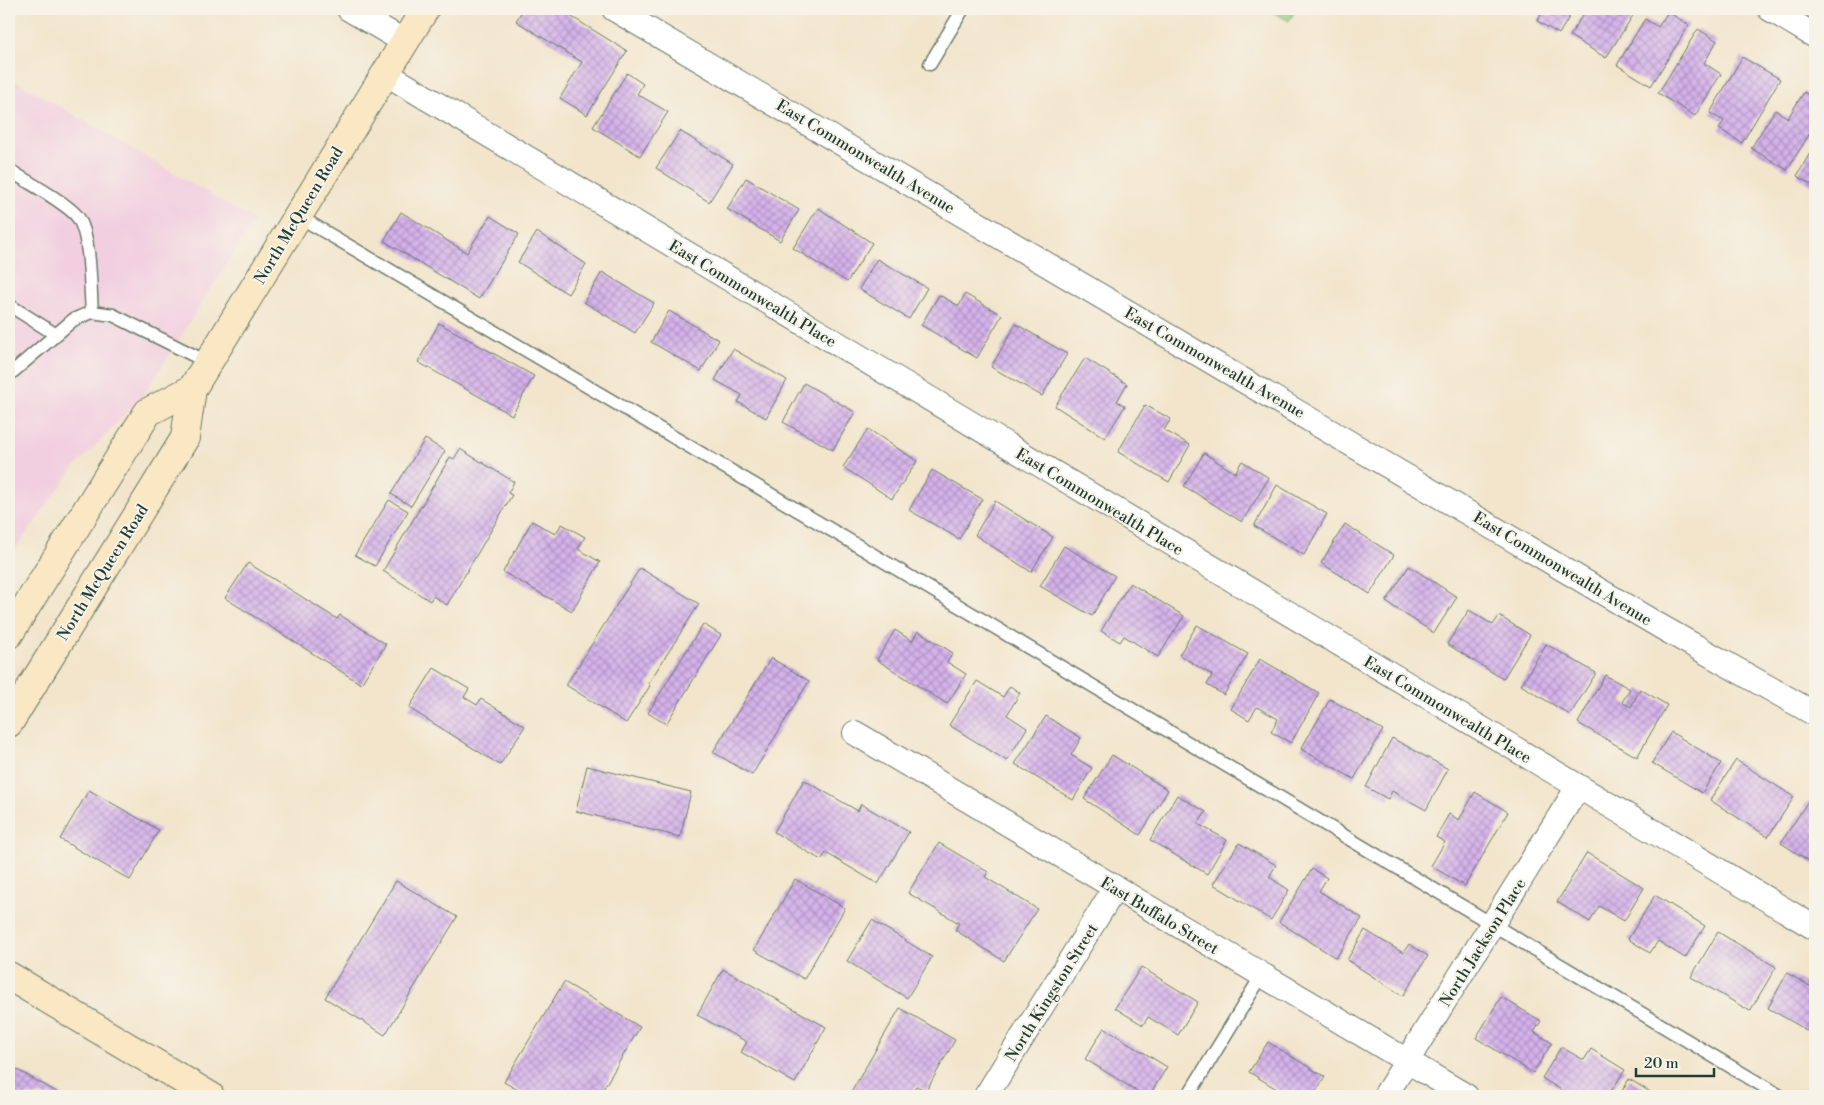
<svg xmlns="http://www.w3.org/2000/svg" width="1824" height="1105" font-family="'Libre Bodoni',serif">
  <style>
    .built { fill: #f2cfe0 }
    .pitch { fill: #96d083; stroke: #5a865c }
    .building { fill: url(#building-cross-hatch) }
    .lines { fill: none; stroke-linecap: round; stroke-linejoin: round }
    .lane-casing { stroke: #697869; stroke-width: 15 }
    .street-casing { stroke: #697869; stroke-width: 26 }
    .secondary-casing { stroke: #697869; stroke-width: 30 }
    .lane { stroke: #fff; stroke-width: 12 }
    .street { stroke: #fff; stroke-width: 24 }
    .secondary { stroke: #fae7c3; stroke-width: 28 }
    .labels { text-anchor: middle; stroke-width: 4; stroke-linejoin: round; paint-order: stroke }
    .street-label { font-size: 16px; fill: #1f3d34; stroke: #f7f3e8 }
  </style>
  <defs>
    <pattern id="building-cross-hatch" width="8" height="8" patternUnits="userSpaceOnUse" patternTransform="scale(1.25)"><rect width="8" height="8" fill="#d5b2eb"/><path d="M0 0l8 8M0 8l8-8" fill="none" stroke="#ac92bf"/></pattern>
  </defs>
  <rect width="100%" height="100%" fill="#f7f3e8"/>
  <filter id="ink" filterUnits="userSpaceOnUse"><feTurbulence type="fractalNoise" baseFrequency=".02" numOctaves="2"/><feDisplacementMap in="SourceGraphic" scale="10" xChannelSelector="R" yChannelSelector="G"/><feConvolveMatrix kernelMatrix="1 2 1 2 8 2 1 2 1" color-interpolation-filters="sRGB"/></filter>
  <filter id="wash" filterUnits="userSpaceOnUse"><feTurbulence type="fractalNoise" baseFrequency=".0096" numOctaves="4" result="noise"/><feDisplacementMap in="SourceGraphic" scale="20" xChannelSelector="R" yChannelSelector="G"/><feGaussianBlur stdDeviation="1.12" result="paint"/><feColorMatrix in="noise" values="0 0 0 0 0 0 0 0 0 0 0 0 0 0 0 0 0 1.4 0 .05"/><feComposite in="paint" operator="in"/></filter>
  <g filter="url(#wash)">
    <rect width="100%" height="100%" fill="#f2e5cc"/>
    <path class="built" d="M9,77L254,220L145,393L72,470L9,558Z"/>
    <path class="pitch" d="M1267,9H1296L1289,21Z"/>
    <g id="blocks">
      <g class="building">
        <path d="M523,9H559L627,51L587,115L560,98L582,62L516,21Z"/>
        <path d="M1531,9H1574L1559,34L1537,21L1541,15Z"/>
        <path d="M1586,9H1637L1606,58L1570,36Z"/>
        <path d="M1668,12L1689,25L1651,86L1617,65L1645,19L1658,27Z"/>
        <path d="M1698,29L1717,41L1704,63L1721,74L1695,116L1658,93Z"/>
        <path d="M1742,57L1780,79L1742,143L1719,129L1724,121L1710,113Z"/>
        <path d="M627,73L643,84L637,94L668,112L640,156L593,127Z"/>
        <path d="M1804,92L1815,99V125L1787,170L1751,148L1775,110L1788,118Z"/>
        <path d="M680,131L733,164L709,202L656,168Z"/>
        <path d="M1815,144V187L1797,176Z"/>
        <path d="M746,178L799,210L780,241L727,209Z"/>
        <path d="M818,208L872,243L847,282L793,248Z"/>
        <path d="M401,212L467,253L490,216L519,234L479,299L384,241Z"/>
        <path d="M537,232L586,264L568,294L518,262Z"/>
        <path d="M877,259L927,288L909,319L859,289Z"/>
        <path d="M602,272L654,303L635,333L584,302Z"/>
        <path d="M965,294L1002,315L977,358L921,325L939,295L959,306Z"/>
        <path d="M669,311L719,340L701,371L651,342Z"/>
        <path d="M439,323L534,376L512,415L418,362Z"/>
        <path d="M1016,324L1067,354L1042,396L991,367Z"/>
        <path d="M733,349L787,380L766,418L738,402L742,395L715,380Z"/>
        <path d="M1085,358L1127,384L1117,401L1125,406L1105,438L1055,406Z"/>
        <path d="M804,383L855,412L833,450L783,422Z"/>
        <path d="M1145,405L1171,419L1164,430L1190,445L1169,482L1118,452Z"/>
        <path d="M868,429L917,461L892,499L843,467Z"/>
        <path d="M425,439L445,451L411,506L391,494Z"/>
        <path d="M460,449L514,482L508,493L512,495L447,605L433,596L430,601L383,571L450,457L454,459Z"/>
        <path d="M1204,453L1235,473L1242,461L1269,478L1242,522L1184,486Z"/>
        <path d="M932,470L982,499L959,539L909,510Z"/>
        <path d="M1277,485L1327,514L1304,555L1254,526Z"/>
        <path d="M389,500L408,511L375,566L355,555Z"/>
        <path d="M995,501L1053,537L1031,572L975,535Z"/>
        <path d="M532,521L555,534L562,524L585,537L578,549L600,562L572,611L503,572Z"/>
        <path d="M1345,524L1394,555L1370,594L1321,563Z"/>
        <path d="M1064,546L1115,576L1092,616L1040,586Z"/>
        <path d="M248,563L337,619L340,615L386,644L361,684L225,598Z"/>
        <path d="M1409,566L1457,597L1434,633L1386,602Z"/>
        <path d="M640,568L699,604L648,684L650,686L626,723L566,685Z"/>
        <path d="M1130,583L1184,616L1158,657L1124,636L1120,642L1101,631Z"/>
        <path d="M1469,610L1493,625L1499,616L1530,635L1503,679L1447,644Z"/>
        <path d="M703,624L721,635L666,724L648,713Z"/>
        <path d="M1197,625L1248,654L1224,695L1207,685L1212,675L1179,655Z"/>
        <path d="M895,630L912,641L918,631L953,653L947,662L966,674L947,704L877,660Z"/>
        <path d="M1546,644L1596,673L1570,715L1521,685Z"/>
        <path d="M771,658L809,681L752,775L713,752Z"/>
        <path d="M1260,659L1319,693L1291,743L1271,732L1278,719L1257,707L1249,720L1231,709Z"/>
        <path d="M434,668L469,689L464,697L477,705L481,699L525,726L500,765L409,708Z"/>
        <path d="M1605,675L1630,689L1622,702L1631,707L1640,689L1667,705L1637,757L1578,723Z"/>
        <path d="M977,681L1003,697L1010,686L1020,693L1007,715L1027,728L1007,761L949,725Z"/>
        <path d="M1330,699L1383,730L1354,779L1301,749Z"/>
        <path d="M1046,716L1081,738L1071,755L1092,768L1073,800L1015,764Z"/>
        <path d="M1671,732L1721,763L1702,793L1652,763Z"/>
        <path d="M1392,738L1448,769L1426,810L1392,791L1388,799L1366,787Z"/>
        <path d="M1112,755L1168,790L1140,835L1084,799Z"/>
        <path d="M1736,760L1794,797L1768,837L1710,800Z"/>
        <path d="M587,766L691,792L680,837L576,811Z"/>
        <path d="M804,780L858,811L861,804L909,832L878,884L826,853L821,860L774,832Z"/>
        <path d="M89,790L159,830L130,880L60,839Z"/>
        <path d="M1475,792L1508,812L1465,886L1431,866L1445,842L1436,837L1449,814L1459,820Z"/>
        <path d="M1177,795L1206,812L1198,824L1227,840L1207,874L1150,840Z"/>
        <path d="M1808,801L1815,805V865L1781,843Z"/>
        <path d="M939,843L988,872L985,877L1037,909L1004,961L955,930L959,923L908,893Z"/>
        <path d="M1239,843L1276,865L1269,877L1289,890L1271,920L1213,884Z"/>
        <path d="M1587,853L1644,888L1624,921L1599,906L1590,922L1557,902Z"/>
        <path d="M1312,869L1327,878L1319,891L1362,918L1336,958L1279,922Z"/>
        <path d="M795,879L845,908L804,979L754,950Z"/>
        <path d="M396,881L457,917L385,1035L325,998Z"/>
        <path d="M1655,895L1705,926L1685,958L1658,941L1650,953L1628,939Z"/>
        <path d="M872,920L932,957L907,998L847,961Z"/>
        <path d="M1365,930L1403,953L1409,944L1428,956L1403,996L1347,960Z"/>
        <path d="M1718,932L1776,967L1750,1011L1691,977Z"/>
        <path d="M1141,967L1198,1002L1178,1035L1148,1017L1143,1025L1115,1008Z"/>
        <path d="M723,969L826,1027L795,1083L741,1052L747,1042L697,1015Z"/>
        <path d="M1787,973L1815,989V1035L1768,1008Z"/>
        <path d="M564,982L640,1027L599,1096H528L504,1082Z"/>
        <path d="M1501,997L1541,1021L1534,1032L1552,1043L1533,1073L1476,1038Z"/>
        <path d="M900,1008L955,1040L926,1091L916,1086L911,1096H849Z"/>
        <path d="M1104,1028L1167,1067L1149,1096H1145L1085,1059Z"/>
        <path d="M1268,1042L1325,1077L1313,1096H1288L1249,1072Z"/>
        <path d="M1561,1047L1584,1060L1591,1049L1625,1070L1608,1096H1571L1542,1078Z"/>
        <path d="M14,1068L64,1096H9V1077Z"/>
        <path d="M1629,1079L1657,1096H1619Z"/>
      </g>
    </g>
  </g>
  <g filter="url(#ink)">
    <use href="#blocks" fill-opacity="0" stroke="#697869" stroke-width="1"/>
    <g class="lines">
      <g class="lane-casing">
        <g id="lane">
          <path d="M930,64L963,9"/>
          <path d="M9,170C24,180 71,205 79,219C91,239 90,288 92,312"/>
          <path d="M298,216L855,544L1780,1096"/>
          <path d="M9,305L55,334"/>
          <path d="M9,375L73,320L92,312L113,315L209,363"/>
          <path d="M1188,1096L1262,975"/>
        </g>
      </g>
      <g class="street-casing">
        <g id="street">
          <path d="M349,9L405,42"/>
          <path d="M614,9L1663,628L1815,714"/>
          <path d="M1770,9L1815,36"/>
          <path d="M385,73L1815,928"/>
          <path d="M855,733L1466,1096"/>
          <path d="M986,1096L1115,888"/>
          <path d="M1385,1096L1578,787"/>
        </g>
      </g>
      <g class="secondary-casing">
        <g id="secondary">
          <path d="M9,634L148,412L192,389"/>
          <path d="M9,723L185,438L192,389L425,9"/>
          <path d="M9,976L210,1096"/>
        </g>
      </g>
      <use href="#lane" class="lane"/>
      <use href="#street" class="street"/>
      <use href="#secondary" class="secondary"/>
    </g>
  </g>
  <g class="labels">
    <g class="street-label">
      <text transform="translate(866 156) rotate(31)" y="6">East Commonwealth Avenue</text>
      <text transform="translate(298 215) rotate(-59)" y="6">North McQueen Road</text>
      <text transform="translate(753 293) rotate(31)" y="6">East Commonwealth Place</text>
      <text transform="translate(1215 362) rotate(30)" y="6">East Commonwealth Avenue</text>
      <text transform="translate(1100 501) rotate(31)" y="6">East Commonwealth Place</text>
      <text transform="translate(1563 568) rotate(31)" y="6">East Commonwealth Avenue</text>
      <text transform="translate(102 572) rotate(-58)" y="6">North McQueen Road</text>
      <text transform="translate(1448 709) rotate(31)" y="6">East Commonwealth Place</text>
      <text transform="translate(1160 915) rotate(31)" y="6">East Buffalo Street</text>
      <text transform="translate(1482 942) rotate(-58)" y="6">North Jackson Place</text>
      <text transform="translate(1051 992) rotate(-58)" y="6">North Kingston Street</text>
    </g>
  </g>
  <rect width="1824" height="1105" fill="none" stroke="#f7f3e8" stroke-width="30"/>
  <path d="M1636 1068v8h78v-8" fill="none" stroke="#1f3d34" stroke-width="2.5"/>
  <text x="1644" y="1068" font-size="15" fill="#1f3d34" stroke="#f7f3e8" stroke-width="4" paint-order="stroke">20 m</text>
</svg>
